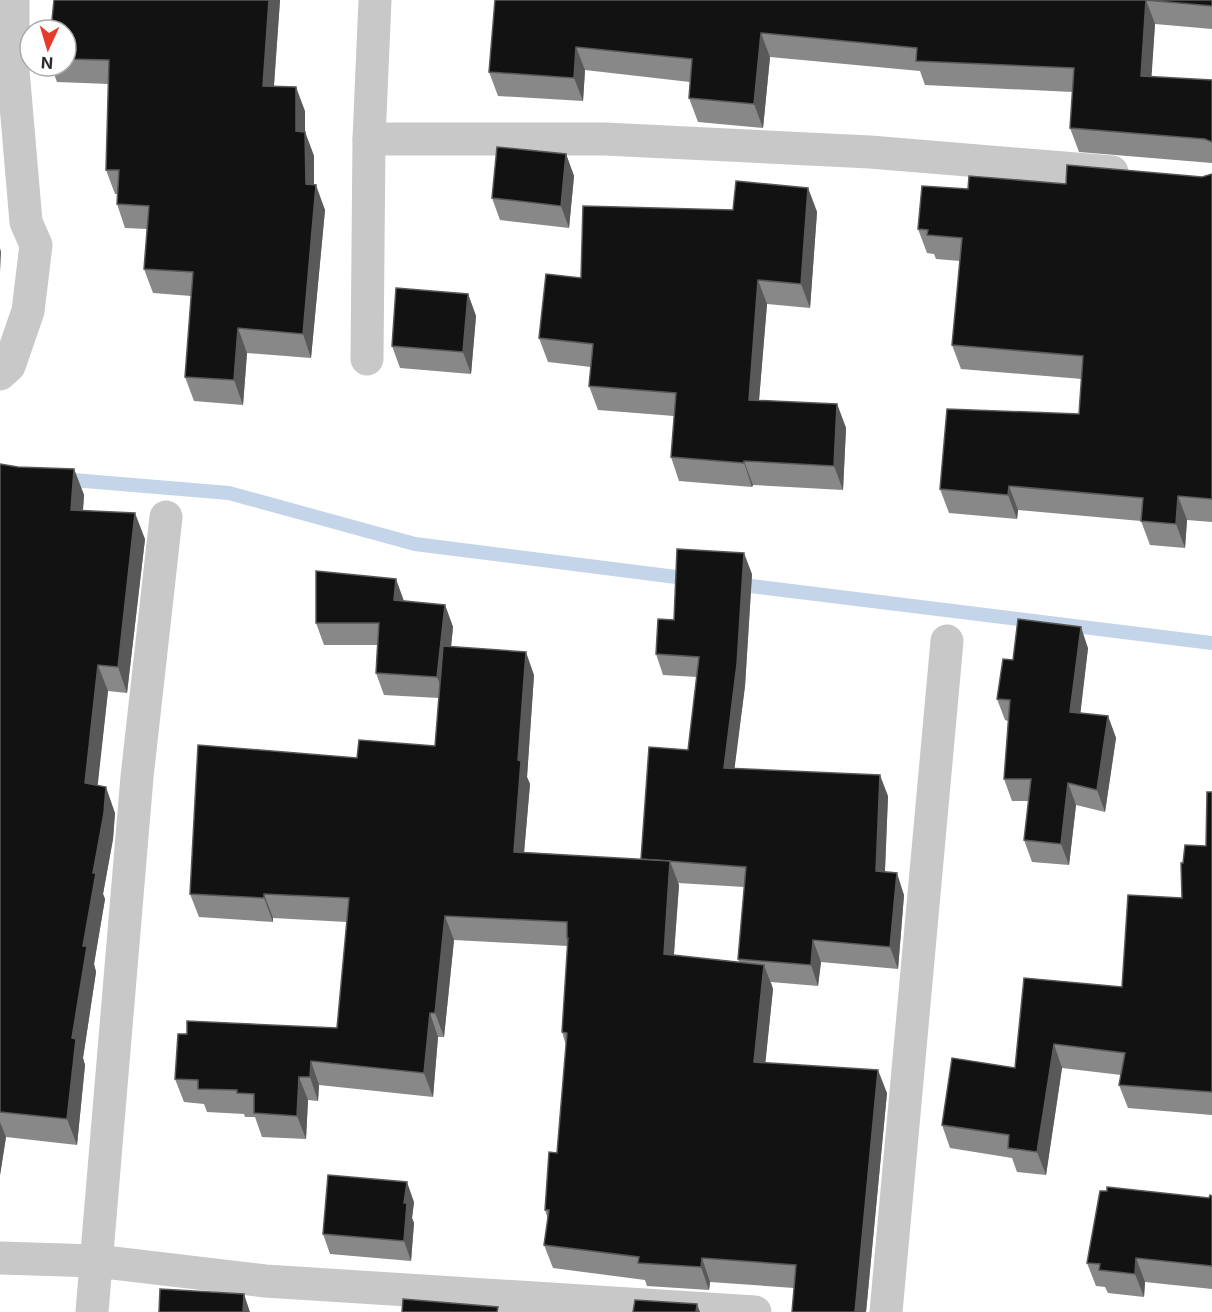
<svg xmlns="http://www.w3.org/2000/svg" width="1212" height="1312" font-family="Inter,sans-serif">
  <style>
    .lines { fill: none; stroke-linecap: round; stroke-linejoin: round }
    .stream { stroke: #c4d5ea; stroke-width: 14 }
    .minor { stroke: #c8c8c8; stroke-width: 33 }
    .wall { fill: #888; fill-rule: evenodd }
    .shaded-wall { fill: #595959 }
    .building { fill: #121212; stroke: #595959; stroke-width: 1.5 }
  </style>
  <rect width="100%" height="100%" fill="#fff"/>
  <g class="lines">
    <g class="stream">
      <path d="M61,479L229,493L415,544L692,579"/>
      <path d="M735,584L1212,643"/>
    </g>
    <g class="minor">
      <path d="M369,139H605L870,152L1112,172"/>
      <path d="M367,359L369,139L375,0"/>
      <path d="M0,374L9,366L28,311L36,245L26,222L13,70V0"/>
      <path d="M0,1258L96,1261L265,1281L755,1312"/>
      <path d="M92,1312L137,777L166,517"/>
      <path d="M886,1312L947,641"/>
    </g>
  </g>
  <g class="wall">
    <path d="M54,0H280L274,87L305,111V132L314,156V185L325,210L311,358L247,353L243,405L194,401L185,377L191,296L153,293L144,269L147,229L125,228L117,204V194H115L106,170L109,84L57,82L51,66H66V30Z"/>
    <path d="M495,0H1212V29L1155,24L1151,77L1212,80V163L1079,152L1070,128L1073,92L925,85L920,71L770,57L763,128L698,122L689,98L690,82L585,70L583,101L498,96L489,72Z"/>
    <path d="M566,154L574,176L569,228L500,220L492,198Z"/>
    <path d="M1212,174V522L1187,520L1185,548L1150,545L1141,521L1018,510L1017,519L949,513L940,489L1079,414L1082,379L961,369L952,345L960,261L936,259L934,254L927,253L918,229L968,189L1202,177Z"/>
    <path d="M808,188L817,212L810,308L767,304L759,400L837,404L846,428L843,490L753,485L752,487L679,481L671,457L674,416L598,410L589,386L591,367L548,362L539,338L581,278L733,210Z"/>
    <path d="M468,294L476,316L471,374L400,368L392,346Z"/>
    <path d="M0,464L18,467L74,469L84,495L83,511L145,539L127,693L108,691L97,786L115,813L113,839L103,894L105,899L94,964L96,972L83,1058L85,1065L77,1145L6,1137L0,1175Z"/>
    <path d="M752,574L745,686L734,768L888,796L885,872L904,895L898,969L821,962L818,986L771,982L773,989L765,1063L887,1093L866,1312H792L794,1288L710,1282L709,1290L647,1286L645,1280L553,1268L544,1245L548,1219L545,1210L557,1153L566,1045L562,1032L568,946L454,940L444,1037H438L433,1097L319,1085L318,1101L308,1100L306,1139L262,1137L255,1117H245L244,1114L207,1112L204,1104L184,1102L175,1079L187,1034L337,1028L347,922L273,918V922L199,917L190,894L357,758L435,746L439,698L384,695L376,673L377,645H324L316,623L404,601L445,605L453,627L451,646L534,675L527,777L530,784L524,852L641,860L688,750L697,677L663,675L656,654L674,620ZM678,883L744,887L738,959L739,962L674,955L679,885Z"/>
    <path d="M1088,648L1080,713L1108,716L1116,738L1105,812L1076,805L1069,865L1032,862L1024,840L1029,801H1012L1004,779L1008,721L1005,720L997,699L1013,660Z"/>
    <path d="M1212,792V1115L1128,1108L1119,1085L1121,1075L1062,1068L1046,1175L1017,1172L1012,1158L950,1148L942,1125L1122,987L1182,898L1183,863L1206,846Z"/>
    <path d="M1212,1196V1289L1145,1282L1144,1297L1108,1293L1105,1287L1096,1286L1087,1263L1209,1198Z"/>
    <path d="M414,1202L412,1218L414,1223L411,1261L330,1254L323,1234Z"/>
  </g>
  <g class="shaded-wall">
    <path d="M269,0H280L272,111L263,86Z"/>
    <path d="M1146,0L1155,24L1150,100L1141,76Z"/>
    <path d="M761,33L770,57L763,128L754,104Z"/>
    <path d="M576,47L585,70L583,101L574,78Z"/>
    <path d="M296,87L305,111V156L296,131Z"/>
    <path d="M305,132L314,156V204L316,185L325,210L311,358L303,334L306,184Z"/>
    <path d="M566,154L574,176L569,228L561,206Z"/>
    <path d="M808,188L817,212L810,308L801,284Z"/>
    <path d="M0,248L1,252L0,272Z"/>
    <path d="M758,280L767,304L757,424L749,400Z"/>
    <path d="M468,294L476,316L471,374L463,352Z"/>
    <path d="M238,328L247,353L243,405L234,380Z"/>
    <path d="M837,404L846,428L843,490L834,466Z"/>
    <path d="M744,461L753,485L752,487L744,463Z"/>
    <path d="M74,469L84,495L81,536L71,510Z"/>
    <path d="M1009,486L1018,510L1017,519L1008,495Z"/>
    <path d="M1178,496L1187,520L1185,548L1176,524Z"/>
    <path d="M135,513L145,539L127,693L118,667Z"/>
    <path d="M744,553L752,574L745,686L732,789L724,768Z"/>
    <path d="M396,579L404,601L394,600Z"/>
    <path d="M445,605L453,627L446,699L437,677Z"/>
    <path d="M1081,627L1088,648L1078,734L1070,712Z"/>
    <path d="M526,652L534,675L527,777L530,784L522,876L514,852L518,760Z"/>
    <path d="M98,665L108,691L95,810L85,783Z"/>
    <path d="M1108,716L1116,738L1105,812L1097,790Z"/>
    <path d="M880,775L888,796L884,892L876,871Z"/>
    <path d="M1068,783L1076,805L1069,865L1061,844Z"/>
    <path d="M106,787L115,813L113,839L103,894L105,899L94,964L96,972L83,1058L85,1065L77,1145L67,1119L72,1038L83,946Z"/>
    <path d="M670,861L679,885L672,978L664,954Z"/>
    <path d="M897,873L904,895L898,969L890,947Z"/>
    <path d="M264,894L273,918V922L264,898Z"/>
    <path d="M445,916L454,940L444,1037L435,1013Z"/>
    <path d="M813,940L821,962L818,986L811,965Z"/>
    <path d="M764,965L773,989L763,1086L754,1062Z"/>
    <path d="M430,1013L438,1037L433,1097L424,1073Z"/>
    <path d="M1054,1044L1062,1068L1046,1175L1037,1152Z"/>
    <path d="M311,1061L319,1085L318,1101L310,1077Z"/>
    <path d="M878,1070L887,1093L866,1312H855Z"/>
    <path d="M299,1077L308,1100L306,1139L297,1116Z"/>
    <path d="M0,1122L6,1137L0,1175Z"/>
    <path d="M407,1182L414,1202L412,1218L414,1223L411,1261L404,1241V1203Z"/>
    <path d="M702,1258L710,1282L709,1290L701,1267Z"/>
    <path d="M1136,1258L1145,1282L1144,1297L1135,1274Z"/>
    <path d="M244,1294L250,1312H243Z"/>
    <path d="M697,1304L700,1312H696Z"/>
  </g>
  <g class="building">
    <path d="M54,0H269L263,86L296,87V131L305,132L306,184L316,185L303,334L238,328L234,380L185,377L193,272L144,269L149,206L117,204L119,170H106L109,60L66,59V30H51Z"/>
    <path d="M495,0H1212V6L1146,0L1141,76L1212,80V142L1205,139L1070,128L1074,68L916,61L917,48L761,33L754,104L689,98L692,59L576,47L574,78L489,72Z"/>
    <path d="M497,147L566,154L561,206L492,198Z"/>
    <path d="M1067,165L1202,177L1212,174V499L1178,496L1176,524L1141,521L1143,498L1009,486L1008,495L940,489L947,409L1079,414L1083,356L952,345L962,238L927,235L928,230L918,229L922,186L968,189L969,176L1066,184Z"/>
    <path d="M736,181L808,188L801,284L758,280L749,400L837,404L834,466L744,461V463L671,457L676,393L589,386L593,344L539,338L546,274L581,278L583,206L733,210Z"/>
    <path d="M396,288L468,294L463,352L392,346Z"/>
    <path d="M0,464L18,467L74,469L71,510L135,513L118,667L98,665L85,783L106,787L104,813L93,873H96L83,946H87L72,1038L76,1039L67,1119L0,1112Z"/>
    <path d="M677,549L744,553L737,664L724,768L880,775L876,871L897,873L890,947L813,940L811,965L738,959L746,867L641,859L649,747L688,750L699,657L656,654L658,619L674,620Z"/>
    <path d="M316,571L396,579L394,600L445,605L437,677L376,673L379,623H316Z"/>
    <path d="M1018,619L1081,627L1070,712L1108,716L1097,790L1068,783L1061,844L1024,840L1031,779H1004L1010,700L997,699L1003,659L1013,660Z"/>
    <path d="M443,646L526,652L518,760L521,761L514,852L670,861L664,954L764,965L754,1062L878,1070L855,1312H792L796,1265L702,1258L701,1267L638,1263L639,1257L544,1245L549,1210H545L549,1152L557,1153L567,1033L562,1032L568,938H567V922L445,916L435,1013H430L424,1073L311,1061L310,1077H299L297,1116L254,1113V1094L237,1093V1090L198,1089V1080L175,1079L178,1034H187V1021L337,1028L349,898L264,894V898L190,894L198,745L357,758L359,740L435,746Z"/>
    <path d="M1207,792H1212V1092L1119,1085L1125,1053L1054,1044L1037,1152L1008,1148L1009,1135L942,1125L952,1058L1015,1068L1024,978L1122,987L1128,895L1182,898L1181,863H1183L1185,845L1206,846Z"/>
    <path d="M328,1175L407,1182L404,1203H407L404,1241L323,1234Z"/>
    <path d="M1107,1187L1209,1198L1210,1195L1212,1196V1266L1136,1258L1135,1274L1099,1270L1100,1264L1087,1263L1100,1191H1107Z"/>
    <path d="M160,1289L244,1294L243,1312H159Z"/>
    <path d="M403,1299L498,1307L497,1312H402Z"/>
    <path d="M635,1300L697,1304L696,1312H633Z"/>
  </g>
  <g transform="translate(48 48) rotate(184)"><circle r="28" fill="#ffffff" stroke="#aaaaaa" stroke-width="1.5"/>
  <path d="M0-4.5L10 22L0 15L-10 22Z" fill="#e53b2b"/>
  <text y="-9" font-size="16" font-weight="bold" text-anchor="middle" fill="#2b2b2b">N</text>
  </g>
</svg>
